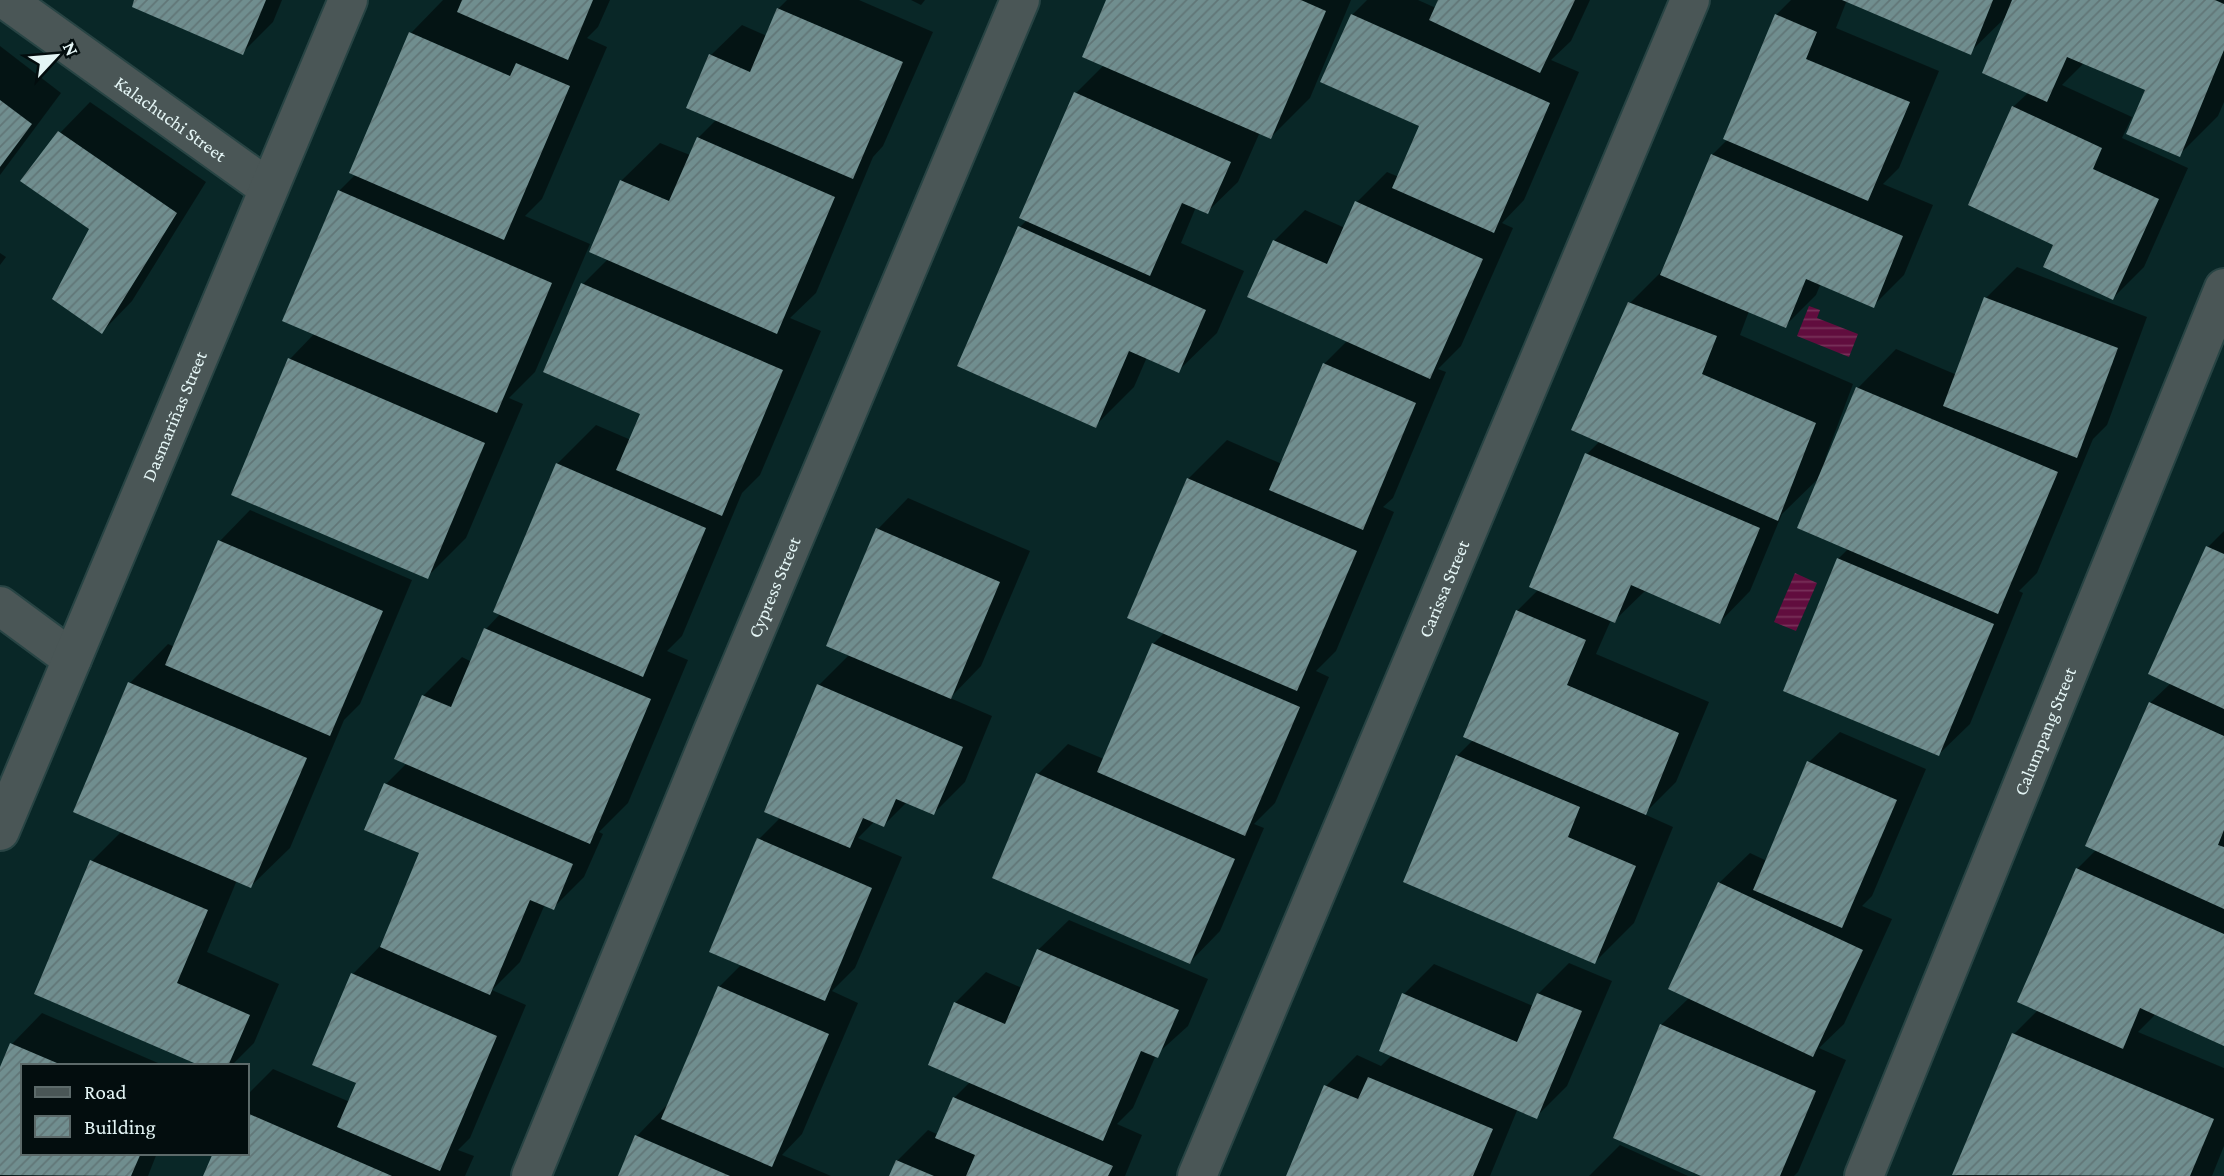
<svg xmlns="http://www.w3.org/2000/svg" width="2224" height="1176" font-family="'Crimson Pro',serif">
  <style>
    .water { fill: url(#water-rules) }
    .shadow { fill: #0007 }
    .building { fill: url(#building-hatch) }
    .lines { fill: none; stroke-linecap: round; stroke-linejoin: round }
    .minor-casing { stroke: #284444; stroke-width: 42 }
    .minor { stroke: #4a5656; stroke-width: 38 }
    .labels { text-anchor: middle; stroke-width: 5; stroke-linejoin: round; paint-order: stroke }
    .street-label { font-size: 19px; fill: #e4f5f5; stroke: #030d0e }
  </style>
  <defs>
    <pattern id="water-rules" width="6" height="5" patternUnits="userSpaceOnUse" patternTransform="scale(1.75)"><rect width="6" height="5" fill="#610d3e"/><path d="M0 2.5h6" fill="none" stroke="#78315a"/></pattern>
    <pattern id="building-hatch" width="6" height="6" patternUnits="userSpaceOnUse" patternTransform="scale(1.75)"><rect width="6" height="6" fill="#708e8f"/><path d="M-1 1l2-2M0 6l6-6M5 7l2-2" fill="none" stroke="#617677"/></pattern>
  </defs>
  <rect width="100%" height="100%" fill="#092727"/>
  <g class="water">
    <path d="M1809,306L1820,310L1817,318L1858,334L1849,357L1797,336Z"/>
    <path d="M1795,573L1817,583L1796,631L1774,622Z"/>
  </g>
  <g class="shadow">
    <path d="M136,0H282L273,22L242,53Z"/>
    <path d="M443,0H610L598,27L587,38L607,47L542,199L525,216L590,244L535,372L509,398L523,404L466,538L427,577L233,494L290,359L315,333L339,191L356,174L411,33Z"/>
    <path d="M787,0H859L933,32L883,146L873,157L816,293L790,318L821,331L760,475L742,493L682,636L667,651L688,660L628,803L599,832L603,834L584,877L553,908L545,904L520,962L492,990L526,1005L470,1138L458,1150L474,1156L465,1176H205L247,1153V1095L273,1069L350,1102L358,1082L353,974L383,943L422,853L386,784L407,763L423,696L462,657L472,662L486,629L501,613L557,464L596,425L631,440L642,413L545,371L583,284L608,259L621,181L660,143L690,155L698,138L717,119L711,55L742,25L767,36L778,9Z"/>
    <path d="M911,0H925L921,5Z"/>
    <path d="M1108,0H1351L1310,98L1271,137L1260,132L1238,182L1207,212L1196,207L1181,243L1244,271L1217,333L1178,371L1147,357L1134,387L1095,426L1020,227L1027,220L1076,93L1104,65Z"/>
    <path d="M1367,0H1418L1436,8L1440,0H1590L1571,41L1551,60L1579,72L1524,200L1502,223L1513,228L1461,346L1438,369L1446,372L1393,498L1383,507L1394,512L1336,651L1316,671L1329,677L1275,803L1254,824L1264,828L1220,931L1190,962L1038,774L1068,744L1104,759L1153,644L1165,632L1188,479L1227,440L1282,464L1324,364L1348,340L1274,241L1305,210L1345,228L1357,202L1387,172L1399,177L1421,125L1352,15Z"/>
    <path d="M1791,0H2224V102L2218,116L2179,155L2147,89L2084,63L2062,85L2132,117L2122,138L2188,168L2144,267L2113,298L2055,244L2013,107L2029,92L2008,15L1970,52L1847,0L1836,28L1939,71L1899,168L1883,184L1933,205L1904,275L1873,306L1821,283L1816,295L1785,326L1749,311L1740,335L1853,384L1825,459L1828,460L1858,388L1896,349L1957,375L1986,298L2017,267L2147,317L2107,425L2093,439L2037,573L2019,591L2023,593L1970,724L1939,754L1838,559L1849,548L1821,476L1782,514L1750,591L1720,622L1646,590L1614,621L1611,620L1596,654L1709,702L1676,782L1644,814L1673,827L1634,923L1595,962L1457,756L1473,740L1517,611L1539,589L1587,454L1600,441L1630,303L1665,268L1712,155L1728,139L1776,15Z"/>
    <path d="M0,46L61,93L0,175Z"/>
    <path d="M90,102L206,182L132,301L102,332L91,229L60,133Z"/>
    <path d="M0,253L6,257L0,265Z"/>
    <path d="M908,498L1030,551L981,666L950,698L992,716L965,782L934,813L907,802L884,825L875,821L858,838L902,857L855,968L832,991L858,1003L802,1134L782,1155L831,1176H620L637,1136L667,1105L719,987L742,964L759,839L781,817L819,685L850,654L878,529Z"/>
    <path d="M250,510L412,580L360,704L344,720L290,848L251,886L237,880L207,952L279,984L254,1043L231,1066H205L36,993L92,861L122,831L76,811L130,683L168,644L175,647L220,541Z"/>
    <path d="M2224,531V1044L2156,1014L2138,1032L2224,1068V1146L2212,1176H1958L1955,1174L2014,1034L2039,1009L2077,869L2097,849L2150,703L2171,683L2208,547Z"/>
    <path d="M1840,732L1926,769L1872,896L1862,906L1892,919L1844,1024L1819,1048L1846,1060L1798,1172L1794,1176H1705L1661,1025L1690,997L1719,883L1750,853L1767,861L1809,762Z"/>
    <path d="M1069,920L1208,979L1188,1026L1156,1055L1133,1108L1117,1124L1142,1135L1125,1176H891L897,1161L928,1130L939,1135L954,1098L970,1082L955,1003L986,972L1022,988L1038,950Z"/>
    <path d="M1569,963L1612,981L1567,1086L1537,1116L1518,1108L1490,1176H1288L1326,1086L1357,1055L1381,1066L1392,1055L1404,994L1434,964L1533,1006L1538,994Z"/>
    <path d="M42,1013L165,1066H23V1153H157L148,1176H0V1071L12,1044Z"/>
    <path d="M1620,1145L1688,1176H1589Z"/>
  </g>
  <g class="building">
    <path d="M134,0H266L243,55L132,7Z"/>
    <path d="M462,0H593L568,60L457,12Z"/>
    <path d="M1106,0H1301L1326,11L1271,139L1082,57Z"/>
    <path d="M1438,0H1575L1540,73L1429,20Z"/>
    <path d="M1842,0H1993L1971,55Z"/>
    <path d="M2012,0H2215L2224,4V50L2180,157L2126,134L2145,90L2067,57L2047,102L1982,73Z"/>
    <path d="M777,8L903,62L853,179L686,108L709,54L750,72Z"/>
    <path d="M1351,14L1550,103L1494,233L1392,188L1419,126L1320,82Z"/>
    <path d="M1775,14L1817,32L1806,59L1910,102L1868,201L1723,139Z"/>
    <path d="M409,32L510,76L516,63L570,86L504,240L349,173Z"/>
    <path d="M1074,92L1231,162L1208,214L1182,203L1150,276L1019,218Z"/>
    <path d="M0,100L32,124L0,167Z"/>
    <path d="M2012,106L2102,148L2093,169L2159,199L2113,300L2043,267L2053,245L1968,205Z"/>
    <path d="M58,131L177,213L102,334L52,299L89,229L20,181Z"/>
    <path d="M697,137L835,197L777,334L589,252L620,180L669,201Z"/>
    <path d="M1711,154L1903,236L1874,308L1806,279L1786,328L1660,275Z"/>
    <path d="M338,190L552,283L497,413L282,321Z"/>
    <path d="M1355,201L1483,259L1430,379L1247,297L1273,240L1327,264Z"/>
    <path d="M1018,226L1206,310L1179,373L1129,351L1096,428L957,366Z"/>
    <path d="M581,283L783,370L722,516L616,470L640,414L543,372Z"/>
    <path d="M1984,297L2118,348L2077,458L1943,406Z"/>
    <path d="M1628,302L1717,336L1702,374L1816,423L1778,521L1571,430Z"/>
    <path d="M288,358L485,443L428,579L231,495Z"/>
    <path d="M1323,363L1416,403L1363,530L1269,490Z"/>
    <path d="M1856,387L2058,472L1998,614L1797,528Z"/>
    <path d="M1585,453L1760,528L1720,624L1631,585L1615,623L1529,587Z"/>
    <path d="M556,463L706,528L643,677L493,612Z"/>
    <path d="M1187,478L1357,551L1297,691L1127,618Z"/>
    <path d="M876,528L1000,582L951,699L826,646Z"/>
    <path d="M218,540L383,611L330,736L165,665Z"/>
    <path d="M2206,546L2224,554V709L2148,674Z"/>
    <path d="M1837,558L1994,624L1939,756L1783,691Z"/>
    <path d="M1516,610L1586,640L1567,685L1679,733L1646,815L1463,737Z"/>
    <path d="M484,628L651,699L590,844L394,759L422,695L451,707Z"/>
    <path d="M1152,643L1300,707L1245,836L1097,772Z"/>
    <path d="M128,682L307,758L251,888L73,812Z"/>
    <path d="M817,684L963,747L934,815L896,799L884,827L863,818L850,848L764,812Z"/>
    <path d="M2149,702L2224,736V830L2218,845L2224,847V909L2085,846Z"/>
    <path d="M1456,755L1580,807L1568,837L1636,866L1595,964L1403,882Z"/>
    <path d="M1807,761L1897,800L1842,928L1753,890Z"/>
    <path d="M1036,773L1235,859L1190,964L992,878Z"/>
    <path d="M384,783L573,864L554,910L530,900L490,995L380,947L419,853L364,830Z"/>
    <path d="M757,838L872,888L825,1001L709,952Z"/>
    <path d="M90,860L208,910L177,983L250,1015L228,1066H201L34,994Z"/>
    <path d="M2076,868L2224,934V1046L2140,1008L2123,1049L2017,1002Z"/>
    <path d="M1718,882L1863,950L1813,1057L1668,989Z"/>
    <path d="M1037,949L1179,1010L1158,1058L1141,1051L1103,1141L928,1065L954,1002L1005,1024Z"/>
    <path d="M351,973L497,1036L440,1171L337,1127L356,1083L312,1065Z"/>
    <path d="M718,986L829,1034L772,1167L661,1119Z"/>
    <path d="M1402,993L1517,1042L1537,993L1582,1011L1537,1119L1379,1051Z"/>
    <path d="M1660,1024L1816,1091L1780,1176H1701L1613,1138Z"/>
    <path d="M2012,1033L2214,1119L2190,1176L1952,1175Z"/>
    <path d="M10,1043L64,1066H23V1153H141L131,1176L0,1175V1067Z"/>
    <path d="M1368,1077L1493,1129L1473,1176H1286L1324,1085L1358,1099Z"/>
    <path d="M953,1097L1113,1166L1108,1176H966L975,1155L935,1138Z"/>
    <path d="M247,1113L392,1176H203L213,1153H247Z"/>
    <path d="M635,1135L730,1176H618Z"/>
    <path d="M896,1160L934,1176H889Z"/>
  </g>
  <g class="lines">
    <g class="minor-casing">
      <g id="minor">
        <path id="s1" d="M6,0L268,188"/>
        <path d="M0,606L72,659"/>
        <path id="s2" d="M0,831L348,0"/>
        <path id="s3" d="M531,1176L714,729L1020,0"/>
        <path id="s4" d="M1197,1176L1690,0"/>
        <path id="s5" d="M1864,1176L2224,288"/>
      </g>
    </g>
    <use href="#minor" class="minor"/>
  </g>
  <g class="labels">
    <g class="street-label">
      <text dy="7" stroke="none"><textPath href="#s1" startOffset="203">Kalachuchi Street</textPath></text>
      <text dy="7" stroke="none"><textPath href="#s2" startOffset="450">Dasmariñas Street</textPath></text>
      <text dy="7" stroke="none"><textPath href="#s3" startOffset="637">Cypress Street</textPath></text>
      <text dy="7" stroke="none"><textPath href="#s4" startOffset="637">Carissa Street</textPath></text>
      <text dy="7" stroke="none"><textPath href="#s5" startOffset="480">Calumpang Street</textPath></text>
    </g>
  </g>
  <rect x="21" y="1064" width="228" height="91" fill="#030d0e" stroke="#5d6a6a" stroke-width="2"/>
  <rect x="35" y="1087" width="35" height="10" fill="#4a5656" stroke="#5d6a6a" stroke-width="2"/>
  <text x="84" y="1099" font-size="21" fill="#e4f5f5">Road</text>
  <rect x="35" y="1116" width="35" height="21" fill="url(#building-hatch)" stroke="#5d6a6a" stroke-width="2"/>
  <text x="84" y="1134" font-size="21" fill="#e4f5f5">Building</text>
  <g transform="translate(56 56) rotate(64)" stroke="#030d0e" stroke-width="5" paint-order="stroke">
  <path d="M0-5L12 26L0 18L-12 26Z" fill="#e4f5f5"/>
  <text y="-10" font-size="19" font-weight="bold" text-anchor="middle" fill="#e4f5f5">N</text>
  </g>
</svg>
